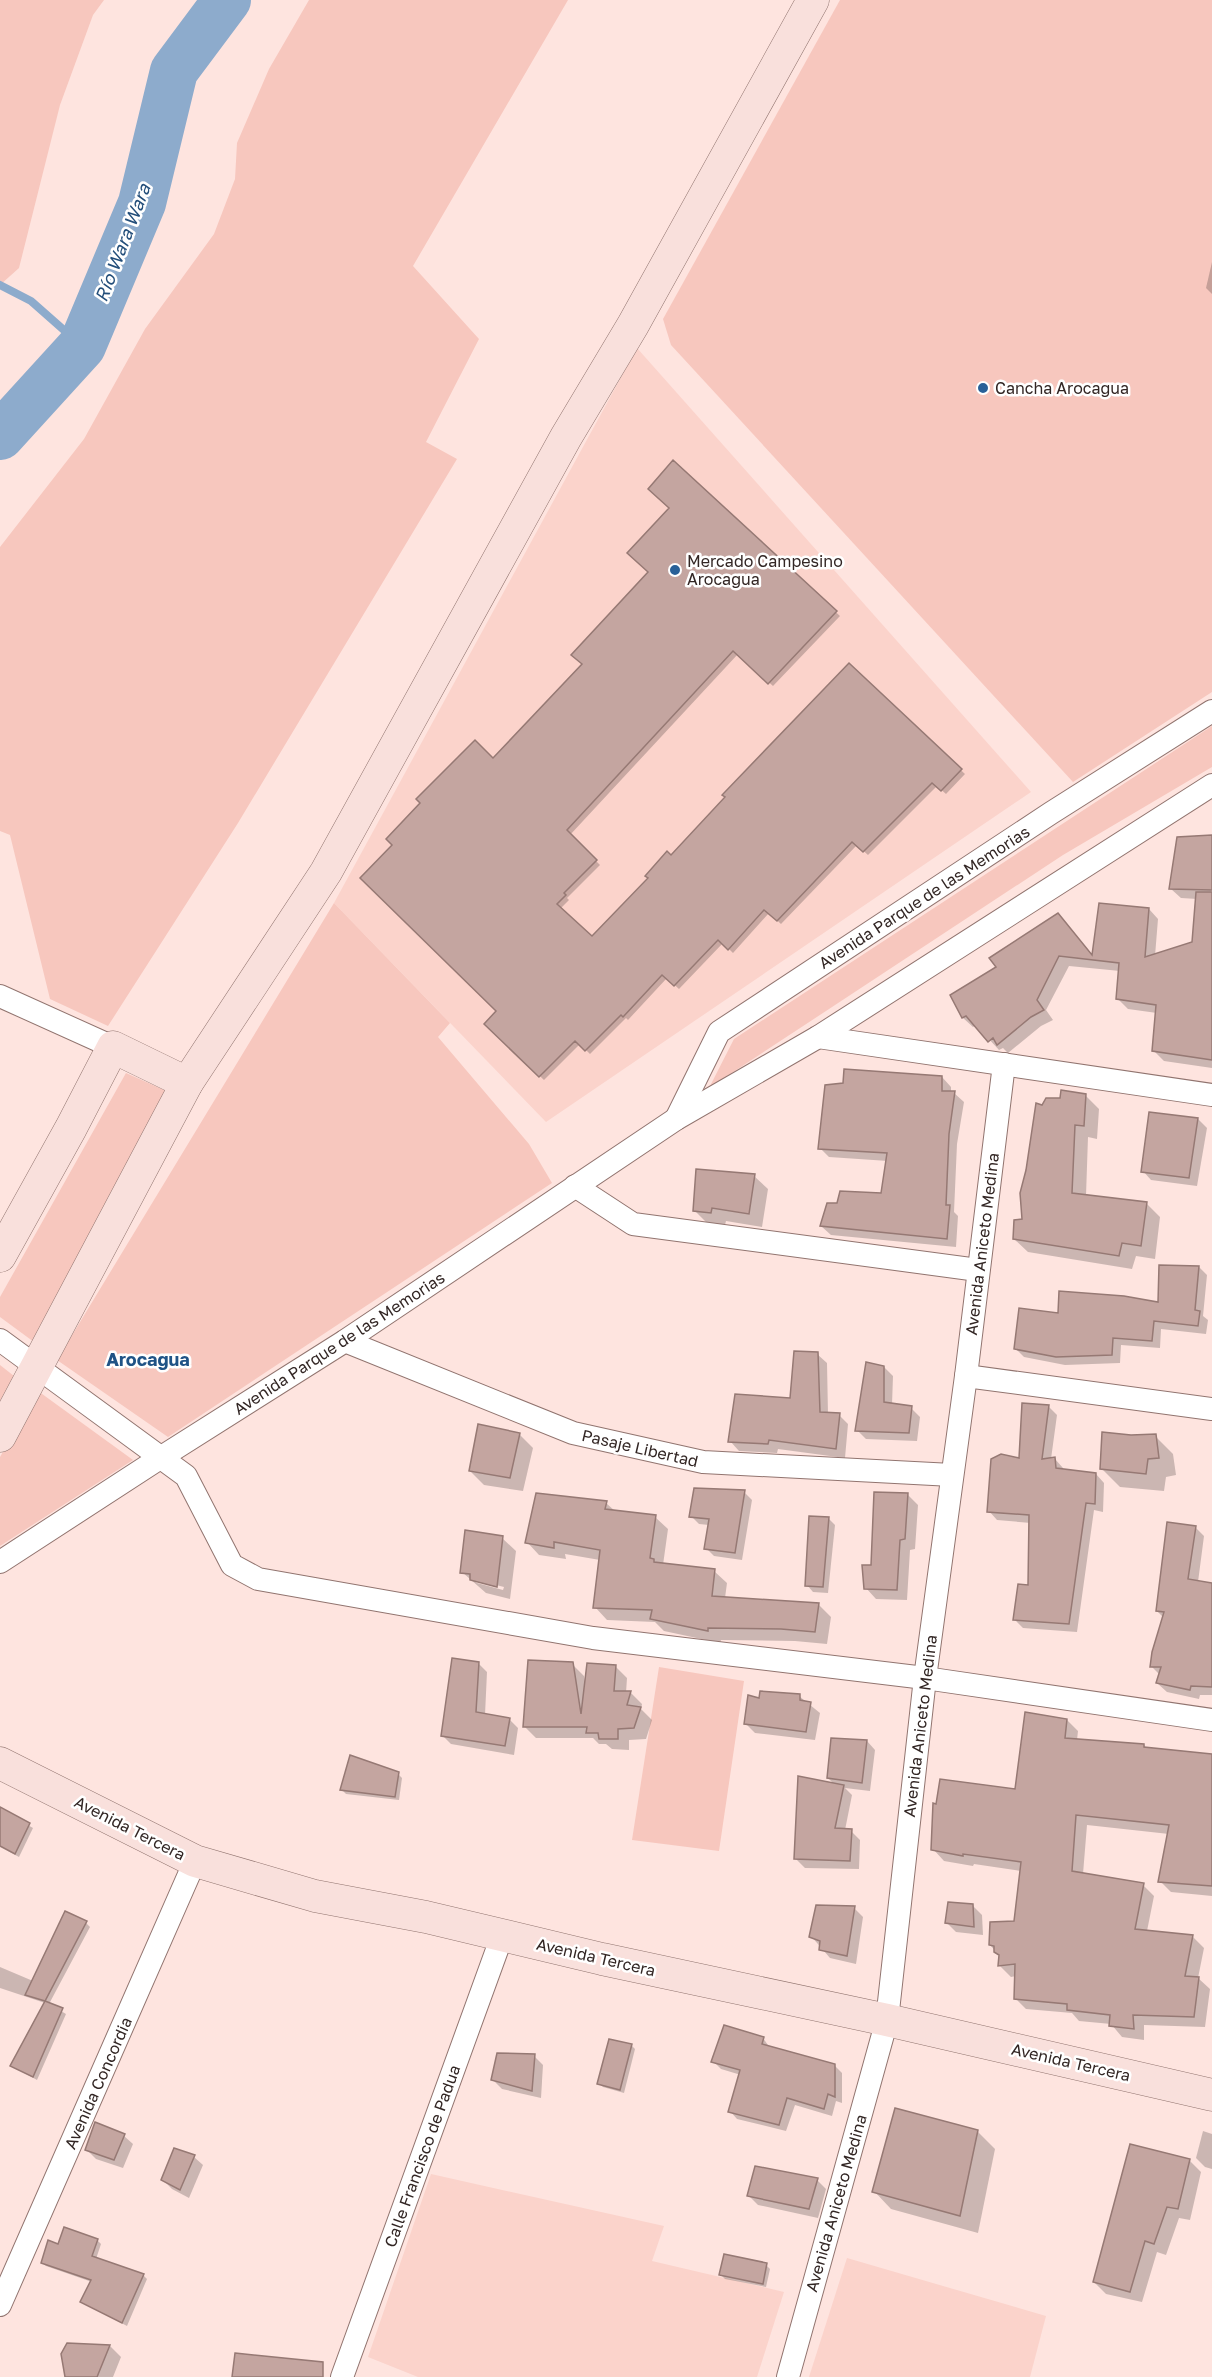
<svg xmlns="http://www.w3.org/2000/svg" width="1212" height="2377" font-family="'Golos Text',sans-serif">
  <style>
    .built { fill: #fbd3cb }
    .green { fill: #f7c7be }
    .shadow { fill: #0003; fill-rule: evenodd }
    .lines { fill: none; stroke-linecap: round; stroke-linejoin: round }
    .stream { stroke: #8dabcc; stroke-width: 8 }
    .river { stroke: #8dabcc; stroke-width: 48 }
    .building { fill: #c4a5a0; stroke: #967974; stroke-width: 1.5 }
    .street-casing { stroke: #91746f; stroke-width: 24 }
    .secondary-casing { stroke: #91746f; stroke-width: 33 }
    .street { stroke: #fff; stroke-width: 22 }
    .secondary { stroke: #f9e0dc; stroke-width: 32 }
    .poi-dot { fill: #286098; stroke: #fff; stroke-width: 2 }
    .labels { text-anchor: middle; stroke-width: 5; stroke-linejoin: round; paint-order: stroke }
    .poi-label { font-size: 16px; fill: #322624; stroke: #fff; text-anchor: start }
    .street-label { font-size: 16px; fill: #322624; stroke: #fff }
    .water-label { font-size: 18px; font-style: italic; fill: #234e7a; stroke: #fff }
    .neighbourhood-label { font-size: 18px; font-weight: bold; fill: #205386; stroke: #fff }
  </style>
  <rect width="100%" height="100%" fill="#fee4df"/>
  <g class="built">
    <path d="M637,348L1031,792L546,1122L334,903Z"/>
    <path d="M431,2174L664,2226L652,2261L784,2292L757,2377H418L368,2357Z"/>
    <path d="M847,2258L1046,2316L1030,2377H809Z"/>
  </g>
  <g class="green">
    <path d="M0,0H104L93,15L60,105L19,268L0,285Z"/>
    <path d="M309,0H568L413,266L479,339L426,442L457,459L238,823L108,1026L50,999L10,835L0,831V547L84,439L145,329L214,234L235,179L237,143L269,69Z"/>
    <path d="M840,0H1212V692L1073,782L671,345L663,319Z"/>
    <path d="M1212,726V767L1063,855L709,1088L734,1039Z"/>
    <path d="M334,903L450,1023L438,1037L529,1144L552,1183L168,1437L57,1360Z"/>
    <path d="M126,1073L173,1094L34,1342L0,1317V1297Z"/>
    <path d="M0,1365L14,1376L0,1401Z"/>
    <path d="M38,1391L133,1460L0,1546V1457Z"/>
    <path d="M659,1667L744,1681L719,1851L632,1840Z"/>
  </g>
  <g class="shadow">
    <path d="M1212,262V294L1206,288Z"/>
    <path d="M673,462L840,616L773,686L738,654L570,835L600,865L567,898L569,900L560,909L592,938L671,857L849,665L965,774L946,794L937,786L868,855L857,845L781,924L769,913L733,953L723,943L679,989L667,978L628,1020L626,1018L590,1054L580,1044L544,1080L486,1024L499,1011L493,760L584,665L650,572L671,508Z"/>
    <path d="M1212,836V1068L1164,1061L1154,1051L1157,1013L1128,1009L1118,999L1120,971L1069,966L1046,1010L1053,1020L1041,1026L1008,1053L1003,1048L999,1050L976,1025L973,1027L963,1018L952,996L998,968L1058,915L1093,956L1149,909L1158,919L1155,956L1194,944L1197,899L1181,898L1171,889Z"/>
    <path d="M942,1077L951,1087V1092L954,1093L964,1102L957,1144L954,1212L958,1216L956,1247L831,1235L821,1226L838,1205L882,1195L888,1161L829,1157L820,1148L845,1085Z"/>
    <path d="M1086,1096L1099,1109L1097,1139L1088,1137L1086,1196L1147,1204L1160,1217L1155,1259L1136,1256L1132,1269L1028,1252L1014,1239L1023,1220L1043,1106Z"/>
    <path d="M1198,1119L1207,1128L1197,1186L1151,1180L1143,1171Z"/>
    <path d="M754,1176L768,1189L762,1227L726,1221L725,1225L708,1224L694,1210Z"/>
    <path d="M1199,1267L1207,1275L1203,1316L1208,1320L1206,1334L1161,1329L1160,1348L1121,1345L1120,1363L1065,1365L1024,1357L1015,1348L1160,1304Z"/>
    <path d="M817,1354L827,1363L828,1414L839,1415L848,1424L845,1458L778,1449L777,1453L739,1451L730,1441L791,1400Z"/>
    <path d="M884,1367L893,1376L892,1405L911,1408L920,1417L917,1441L866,1439L857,1430Z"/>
    <path d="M1049,1407L1057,1415L1051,1459H1055L1063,1468V1471L1096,1474L1104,1483L1103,1512L1094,1510L1077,1632L1023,1628L1015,1620L1029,1587L1031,1523L997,1520L989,1511Z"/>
    <path d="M519,1434L533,1448L523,1491L484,1485L470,1471Z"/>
    <path d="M1155,1436L1173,1454L1176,1475L1166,1477L1164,1491L1120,1487L1102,1469L1131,1437Z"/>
    <path d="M744,1492L752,1500L742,1560L714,1556L706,1548L709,1525L699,1524L691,1516Z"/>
    <path d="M908,1495L918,1505L915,1549L910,1550L907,1600L876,1599L866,1588L872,1567Z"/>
    <path d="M606,1503L615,1511L655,1517L668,1529L663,1565L714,1571L727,1583L725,1598L819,1605L831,1617L827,1644L795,1641L721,1640L720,1643L664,1631L655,1622L607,1620L595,1607L600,1560L565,1554L566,1559L539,1555L527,1542Z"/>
    <path d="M829,1519L835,1525L828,1593L813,1592L807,1585Z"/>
    <path d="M1195,1527L1204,1536L1198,1582L1212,1585V1695H1200L1199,1699L1167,1692L1157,1683L1160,1675L1152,1667L1164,1618L1157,1611Z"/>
    <path d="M502,1538L516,1551L510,1599L486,1593L462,1572ZM472,1579L504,1587L503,1590L477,1583Z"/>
    <path d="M478,1663L487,1672L485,1715L509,1719L518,1728L514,1755L451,1744L442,1735Z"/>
    <path d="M572,1664L584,1676L585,1683L615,1666L627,1678L626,1693H631L642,1704L641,1709L652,1720L646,1739L629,1740V1750L612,1749L606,1744H599L593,1738H536L524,1726Z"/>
    <path d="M799,1696L820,1713L815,1740L755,1733L746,1724L761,1700Z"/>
    <path d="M1067,1720L1078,1731L1077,1740L1144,1745L1147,1748L1212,1756V1896L1171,1892L1160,1881L1169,1834L1087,1825L1083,1874L1143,1885L1154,1896L1147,1931L1193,1937L1204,1948L1198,1978L1210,1989L1205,2027L1144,2025V2040L1122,2037L1111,2024L1079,2021L1072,2013L1026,2009L1015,1998L1016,1976L1011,1977L1000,1966L1001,1957L990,1945L1015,1923L1021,1871L974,1864L973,1866L944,1861L933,1849L1016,1791Z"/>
    <path d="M867,1741L875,1750L870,1791L845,1788L852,1795L845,1830L851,1831L860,1840L859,1869L805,1868L796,1859L835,1785L828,1778Z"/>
    <path d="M398,1774L402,1778L399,1800L346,1794L342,1790Z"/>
    <path d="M0,1809L33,1828L19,1857L0,1847Z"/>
    <path d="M973,1906L982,1915L983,1935L956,1932L947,1923Z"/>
    <path d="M854,1908L863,1917L856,1964L830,1958L811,1936Z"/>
    <path d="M86,1923L90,1927L49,2004L66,2014L37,2080L12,2066L45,2003L0,1988V1967L33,1981Z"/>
    <path d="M763,2038L770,2048L834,2065L842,2073V2103L836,2101L832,2116L795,2105L786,2131L737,2119L730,2111L741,2075L721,2069L713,2061Z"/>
    <path d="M631,2045L635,2049L624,2093L603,2087L599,2083Z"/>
    <path d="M534,2056L543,2065L541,2098L502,2089L493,2080Z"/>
    <path d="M977,2131L995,2149L978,2233L891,2209L874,2191Z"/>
    <path d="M1203,2131L1212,2134V2169L1205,2167L1196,2158Z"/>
    <path d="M124,2136L133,2144L123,2168L96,2159L87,2150Z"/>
    <path d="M194,2157L203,2165L189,2198L172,2189L163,2180Z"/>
    <path d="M1189,2160L1201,2172L1190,2220L1179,2218L1166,2255L1157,2252L1142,2302L1106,2294L1094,2282Z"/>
    <path d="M817,2180L826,2189L818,2218L758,2205L749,2196Z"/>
    <path d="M97,2240L101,2244L96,2259L143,2275L147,2279L127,2326L82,2302L92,2282L46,2266L42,2262L59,2245Z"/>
    <path d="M766,2265L770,2269L766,2287L725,2279L721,2275Z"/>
    <path d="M68,2344L110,2346L121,2357L113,2377H66Z"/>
  </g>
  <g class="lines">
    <path class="stream" d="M0,285L31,301L82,346"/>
    <path class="river" d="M0,436L82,346L142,203L174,71L227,0"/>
  </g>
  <g class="building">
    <path d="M673,460L837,611L768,684L733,651L567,830L597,860L564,893L566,895L557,904L592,936L648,878L645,876L667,851L671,855L725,797L722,795L849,663L962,769L941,791L932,783L863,852L852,842L777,921L764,910L728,950L718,940L674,986L662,975L623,1017L621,1015L585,1051L575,1041L539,1077L484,1024L496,1011L360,878L392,845L386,839L420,803L416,799L475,740L493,758L582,664L571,655L648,572L627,553L669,508L648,489Z"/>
    <path d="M1212,835V890L1169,889L1177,837Z"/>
    <path d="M1196,892H1212V1060L1152,1051L1156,1005L1116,999L1119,963L1059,956L1037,1000L1044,1010L1031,1017L997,1045L993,1038L988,1042L966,1016L962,1018L950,995L996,967L989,958L1058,913L1092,955L1099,903L1149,908L1145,957L1192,942Z"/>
    <path d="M844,1069L942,1076V1091H955L949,1134L946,1205H950L947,1239L820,1226L827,1203H837L840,1191L881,1193L887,1153L818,1149L825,1085L843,1083Z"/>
    <path d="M1061,1090L1086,1094L1084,1126L1075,1125L1072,1193L1147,1202L1141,1246L1122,1243L1119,1256L1013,1239L1014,1220L1022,1219L1020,1193L1026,1170L1036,1103L1042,1105L1046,1098H1060Z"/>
    <path d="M1149,1112L1198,1118L1189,1178L1141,1172Z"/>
    <path d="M696,1169L755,1174L749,1214L712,1208L711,1213L693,1211Z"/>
    <path d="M1159,1265L1199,1266L1195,1310L1200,1311L1198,1326L1154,1321L1152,1341L1113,1338L1112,1355L1056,1357L1014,1349L1019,1308L1058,1313L1059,1291L1124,1296L1158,1302Z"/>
    <path d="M794,1351L818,1352L820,1412L840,1413L836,1449L769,1440L768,1444L728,1442L735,1394L790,1398Z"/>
    <path d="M866,1362L884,1366V1402L912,1406L909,1433L855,1431Z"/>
    <path d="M1022,1403L1049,1405L1042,1459L1055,1457L1056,1468L1096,1473L1095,1504L1086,1503L1069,1624L1013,1620L1018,1584L1028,1585L1029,1515L987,1512L991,1459L1001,1454L1019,1458Z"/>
    <path d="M478,1424L520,1433L510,1478L469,1471Z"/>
    <path d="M1102,1432L1131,1435L1156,1434L1159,1458L1148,1459L1146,1474L1100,1469Z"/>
    <path d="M694,1488L745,1490L735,1553L704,1549L709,1519L689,1517Z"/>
    <path d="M874,1492L908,1493L905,1539L900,1540L897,1590L864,1589L862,1565H871Z"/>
    <path d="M536,1493L607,1501L605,1509L656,1515L650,1558L654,1559V1562L715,1569L712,1596L819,1603L815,1632L781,1629L708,1628V1631L650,1619L652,1610L593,1608L600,1550L554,1542V1548L525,1543Z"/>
    <path d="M809,1516L829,1517L823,1587L805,1586Z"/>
    <path d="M1167,1522L1196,1526L1188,1579L1212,1583V1687L1191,1686L1190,1690L1156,1683L1161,1667H1150L1152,1652L1164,1612L1156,1611Z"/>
    <path d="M465,1530L503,1536L497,1587L470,1580V1574L460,1573Z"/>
    <path d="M452,1658L479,1662L476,1712L510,1718L505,1746L441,1736Z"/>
    <path d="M528,1660L573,1662L581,1714L587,1663L616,1665L614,1691H631L627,1705L641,1707L634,1728L618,1729V1739H599L598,1733H586L587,1727H523Z"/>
    <path d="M760,1691L800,1694V1700L811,1702L806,1732L744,1724L748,1695L759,1698Z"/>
    <path d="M1025,1712L1067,1719L1065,1738L1144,1744V1747L1212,1754V1886L1158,1882L1169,1825L1076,1815L1072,1871L1144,1883L1135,1929L1193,1935L1185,1976L1199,1977L1194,2017L1133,2015L1134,2029L1109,2026L1110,2015L1067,2010V2004L1014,1999L1015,1964L998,1966L999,1955L994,1952V1946L989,1945L990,1922L1014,1921L1021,1862L963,1854V1856L931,1850L933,1803L936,1804L940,1779L1015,1789Z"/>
    <path d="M831,1738L867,1740L862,1783L827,1778Z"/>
    <path d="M350,1755L399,1772L395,1797L340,1790Z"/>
    <path d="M798,1776L844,1785L835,1828L852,1829L850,1861L794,1859Z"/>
    <path d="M0,1807L30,1823L15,1854L0,1846Z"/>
    <path d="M948,1902L973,1904L974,1927L945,1923Z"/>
    <path d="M816,1905L855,1906L847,1956L819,1950L820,1941L809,1937Z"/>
    <path d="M65,1911L87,1921L45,2001L25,1995Z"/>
    <path d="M45,2001L63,2008L33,2077L10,2066Z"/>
    <path d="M724,2025L764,2037L762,2044L835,2064V2097L828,2094L824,2109L787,2098L779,2125L728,2112L740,2070L711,2062Z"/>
    <path d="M609,2039L632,2044L620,2090L597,2084Z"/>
    <path d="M497,2053L535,2054L532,2091L491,2080Z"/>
    <path d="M895,2108L978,2130L960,2216L872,2192Z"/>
    <path d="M95,2122L125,2134L114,2160L85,2150Z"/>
    <path d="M1130,2144L1190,2159L1178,2209L1167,2207L1154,2244L1145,2241L1130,2292L1093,2282Z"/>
    <path d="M174,2148L195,2155L180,2190L161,2180Z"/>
    <path d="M755,2166L818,2178L809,2209L747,2196Z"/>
    <path d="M64,2227L98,2239L92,2256L144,2274L122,2323L80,2302L91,2280L41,2263L48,2240L58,2244Z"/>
    <path d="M724,2254L767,2263L763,2284L719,2275Z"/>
    <path d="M67,2343L110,2345L97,2377H65L61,2354Z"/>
    <path d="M235,2353L323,2362V2377H232Z"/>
  </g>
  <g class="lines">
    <g class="street-casing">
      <g id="street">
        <path d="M0,996L113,1047"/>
        <path d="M818,1037L1212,1095"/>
        <path d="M676,1119L719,1032L1051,813L1212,711"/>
        <path d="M575,1186L633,1224L978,1270"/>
        <path d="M0,1340L186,1476L232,1565L258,1579L593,1638L925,1678L1212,1720"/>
        <path d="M345,1341L573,1433L703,1462L952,1475"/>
        <path d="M966,1376L1212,1409"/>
        <path d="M0,1562L160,1458L345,1341L676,1119L818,1037L1212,785"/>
        <path d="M0,2305L195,1861"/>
        <path d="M342,2377L502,1936"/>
        <path d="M788,2377L887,2020L925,1678L966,1376L1004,1064"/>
      </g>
    </g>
    <g class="secondary-casing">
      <g id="secondary">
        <path d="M0,1256L71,1128L113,1047L187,1083"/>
        <path d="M0,1436L187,1083L326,872L566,437L633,325L813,0"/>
        <path d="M0,1763L195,1861L315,1896L426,1917L602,1959L887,2020L1212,2095"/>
      </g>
    </g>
    <use href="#street" class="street"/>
    <use href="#secondary" class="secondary"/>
  </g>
  <g class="poi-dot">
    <circle cx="983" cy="388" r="6"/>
    <circle cx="675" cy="570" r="6"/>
  </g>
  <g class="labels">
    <g class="poi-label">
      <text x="995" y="394">Cancha Arocagua</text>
      <text x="687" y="567">Mercado Campesino<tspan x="687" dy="18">Arocagua</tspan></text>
    </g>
    <g class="street-label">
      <text transform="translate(924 897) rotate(-33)" y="6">Avenida Parque de las Memorias</text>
      <text transform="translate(982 1244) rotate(-83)" y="6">Avenida Aniceto Medina</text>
      <text transform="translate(339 1343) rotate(-33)" y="6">Avenida Parque de las Memorias</text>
      <text transform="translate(640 1448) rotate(13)" y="6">Pasaje Libertad</text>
      <text transform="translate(920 1726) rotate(-83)" y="6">Avenida Aniceto Medina</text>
      <text transform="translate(130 1828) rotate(27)" y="6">Avenida Tercera</text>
      <text transform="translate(596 1957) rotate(13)" y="6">Avenida Tercera</text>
      <text transform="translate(1071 2062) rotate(13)" y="6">Avenida Tercera</text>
      <text transform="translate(98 2083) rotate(-66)" y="6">Avenida Concordia</text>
      <text transform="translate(422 2156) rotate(-70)" y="6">Calle Francisco de Padua</text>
      <text transform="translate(836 2203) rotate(-74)" y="6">Avenida Aniceto Medina</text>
    </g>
    <g class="water-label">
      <text transform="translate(123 243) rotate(-69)" y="6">Río Wara Wara</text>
    </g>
    <g class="neighbourhood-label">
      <text x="148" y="1366">Arocagua</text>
    </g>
  </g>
</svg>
